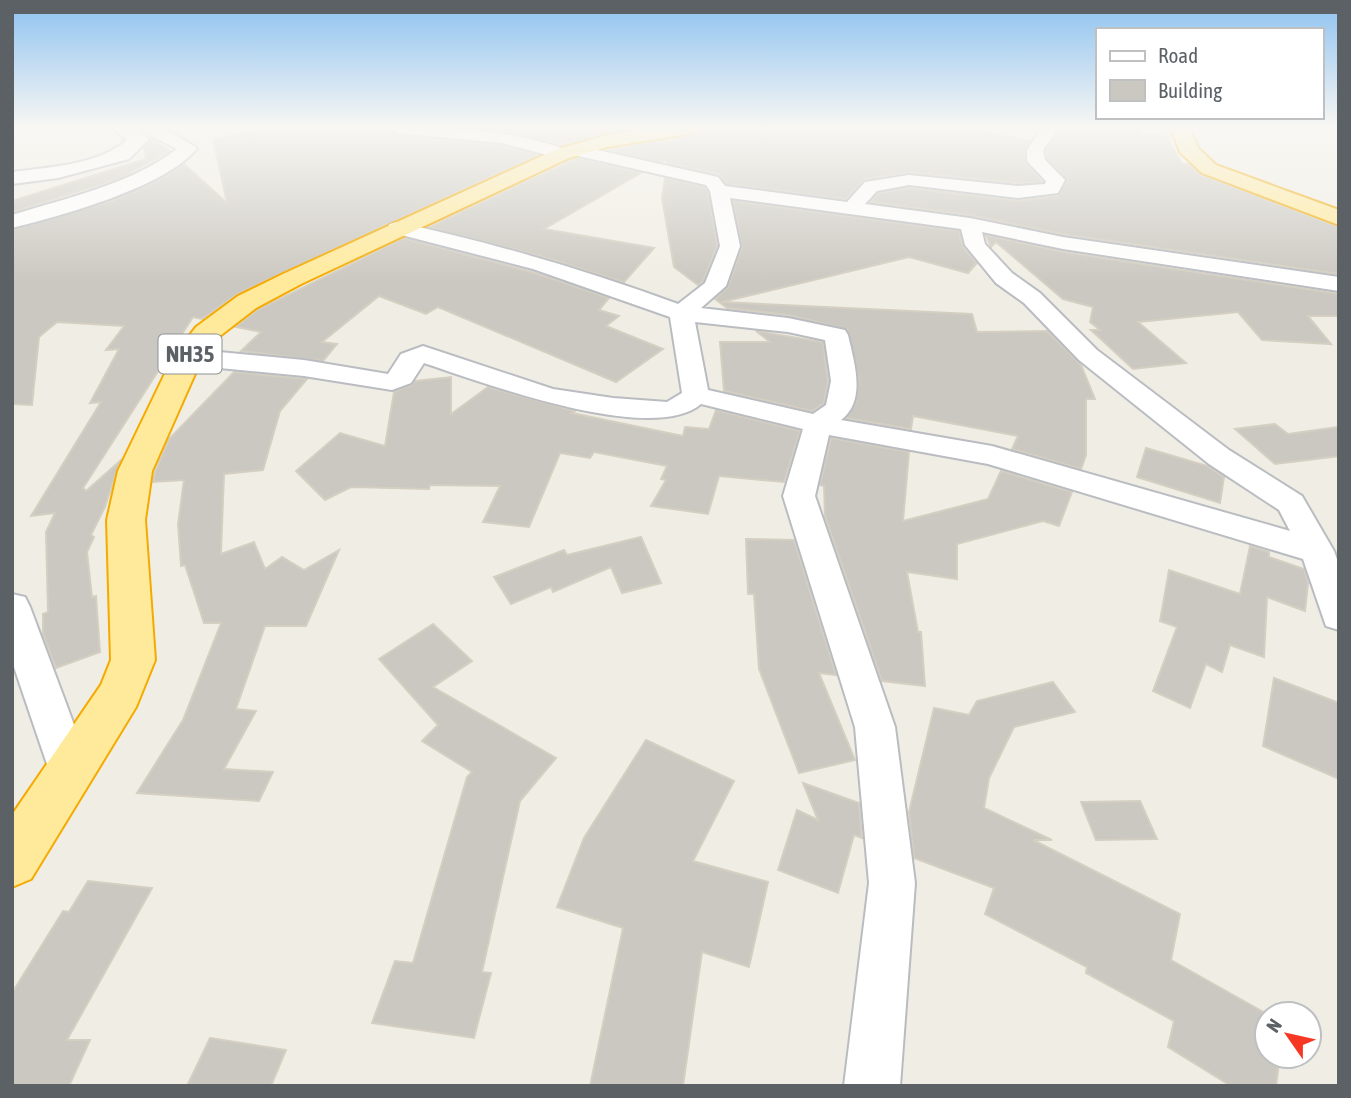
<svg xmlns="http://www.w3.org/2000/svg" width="1351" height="1098" font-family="'Asap Condensed',sans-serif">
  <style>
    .building { fill: #cbc8c1; stroke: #d5cfc2; stroke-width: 2 }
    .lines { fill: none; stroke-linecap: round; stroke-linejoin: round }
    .minor-casing { stroke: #b9bcc1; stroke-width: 4 }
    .tertiary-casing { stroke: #b9bcc1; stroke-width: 4 }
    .trunk-casing { stroke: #f4aa00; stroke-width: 4 }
    .minor { fill: #fff; fill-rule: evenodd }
    .tertiary { fill: #fff; fill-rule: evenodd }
    .trunk { fill: #ffea9b; fill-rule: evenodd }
    .labels { text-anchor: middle; stroke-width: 5; stroke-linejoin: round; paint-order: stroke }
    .shield { fill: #fff; stroke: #8d9094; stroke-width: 2 }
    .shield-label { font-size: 23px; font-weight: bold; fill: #5c6166 }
  </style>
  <rect width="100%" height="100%" fill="#f0eee4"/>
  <g class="building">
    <path d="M268,128H387L398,136L502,146L537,155L237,294L202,319L193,317L83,488L86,491L120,461L105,507L91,535L94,537L87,552L92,597L96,596L100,652L56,668L43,634V614L48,612L46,532L55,513L31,516L101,402L90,403L119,349L106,350L124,326L57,322L39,337L32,405L12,404V230L112,201L163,178L184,164L227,203L213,139Z"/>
    <path d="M479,128H634L561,145L524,135Z"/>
    <path d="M700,128H966L1030,141L1024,150V161L1043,182L1018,183L909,172L865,179L846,199L726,184L719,174L667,163V159L662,162L608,150L688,137Z"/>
    <path d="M1061,128H1141L1138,134L1166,136L1182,164H1188L1201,175L1339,227V274L1063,234L970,215L870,202L878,193L909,188L1018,201L1058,196L1068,180L1047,159L1046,151Z"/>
    <path d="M152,139L170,151L118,179L12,212V201L146,159L144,147Z"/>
    <path d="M577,158L641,173L544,229L654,248L624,282L540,256L429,227Z"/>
    <path d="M665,178L704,187L708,192L717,246L703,281L698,285L674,267L662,198Z"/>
    <path d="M733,201L959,231L963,247L977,263L968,273L909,257L722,302L972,314L977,332L1047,331L1081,365L1095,399H1086V455L1081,469L1012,449L1018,436L913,416L911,429L846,418L856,403L859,380L847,329L788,315L727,308L715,299L728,287L742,247Z"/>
    <path d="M986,235L1063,252L1339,294V316H1308L1331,344L1262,340L1238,312L1138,322L1186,363L1133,369L1091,330H1100L1090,322L1093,307L1063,299L996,242L991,247Z"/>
    <path d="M404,238L532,272L609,298L599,310L619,316L606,326L663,349L616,382L438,307L426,314L379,296L322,342L337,344L323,361L241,351L261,332L236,327L257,310Z"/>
    <path d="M756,331L823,342L828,381L824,403L812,411L724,391L720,342H770Z"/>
    <path d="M234,372L307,379L280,411L263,470L224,474L221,554L254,542L265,569L282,557L304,570L339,550L306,626H265L236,709L256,711L224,769L273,772L259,801L137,793L183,720L221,623H204L185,565L181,566L178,524L184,480L153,482L155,472L169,439Z"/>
    <path d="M451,377V414L488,387L575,411L572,413L683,436L685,427L709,429L716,410L800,431L784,482L719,476L708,514L651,506L666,480L661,479L667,466L594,452L590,458L560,453L529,527L483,522L500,486L430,485L429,489L351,487L325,500L296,471L340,433L385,446L394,392L412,385L415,381Z"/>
    <path d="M1275,424L1288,434L1339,427V456L1275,464L1235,429Z"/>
    <path d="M831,438L909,452L903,521L988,499L1001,471L1072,492L1059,526L1043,521L957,544V579L907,572L918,632H921L925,686L882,681L825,516L824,486L820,485Z"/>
    <path d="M1146,448L1207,466L1224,477L1220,503L1137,477Z"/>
    <path d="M641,537L661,583L622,593L611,567L553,592L551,587L511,604L494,577L564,550L567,555Z"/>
    <path d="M746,539L794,540L836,675L819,673L855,760L799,773L759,669L754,594H748Z"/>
    <path d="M1250,546L1269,552V557L1304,569L1308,583L1305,611L1267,597L1264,657L1230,645L1222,672L1206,664L1190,708L1153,691L1177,627L1160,621L1169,570L1240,594Z"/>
    <path d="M433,624L472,661L433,687L556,758L520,801L482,972L491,973L474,1038L372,1023L395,961L413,963L467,777L472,772L422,741L438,725L379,659Z"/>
    <path d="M1274,678L1339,703V779L1263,746Z"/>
    <path d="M1053,682L1075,712L1014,727L989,778L984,808L1052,840H1033L1180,914L1171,960L1267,1014V1056H1280L1276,1086H1231L1168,1047L1174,1021L1086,973L1087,967L985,914L994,888L914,858L909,812L934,708L969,715L977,701Z"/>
    <path d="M646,740L734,781L693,861L768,882L749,967L702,952L683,1086H590L623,928L557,907L584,838Z"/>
    <path d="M803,783L859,803L862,838L854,835L838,893L778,870L797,810L818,820Z"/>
    <path d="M1140,801L1157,839L1096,840L1081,802Z"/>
    <path d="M88,881L152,888L67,1040H90L69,1086H12V993L63,911L69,912Z"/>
    <path d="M210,1038L286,1050L271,1086H187Z"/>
  </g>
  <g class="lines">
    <g class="minor-casing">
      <g id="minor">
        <path d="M148,128H164L197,148C167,187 60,216 12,228V215C69,197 129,185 177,149L152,136Z"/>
        <path d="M390,128C451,128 509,129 567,150L575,145L718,177L725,186L847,202L865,182L909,175L1018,186L1045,184L1046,181L1027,161V150L1042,128H1059L1043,150L1045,160L1065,180L1058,193L1018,198L909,185L877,191L865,204L970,218L1063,237L1339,277V291L1063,249L982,232L985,244L1012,273L1040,293L1097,350L1229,450L1302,496L1334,551L1339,565V630L1326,626L1303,559L988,464L829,435L815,496L895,727L915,883L900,1086H844L869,883L855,727L783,496L803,429L701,404C652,446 481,382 424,363L411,383L392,390L304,376L188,365L179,362L175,357L179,352L188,349L304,360L388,374L401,354L423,346L553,389L613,398L667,402L682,393L670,317L533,269L390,232L387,228L390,224L397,222C493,243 586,270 678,304L705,283L720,246L710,191L706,185L570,154L562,159L502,143L398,133ZM730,198L961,229L965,245L996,283L1024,303L1079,360L1209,464L1279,510L1290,531L992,446L841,420C867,400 854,362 848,335L845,330L788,318L701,308L726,286L740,246ZM695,322L788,332L825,340L831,381L826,405L813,414L708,390Z"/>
        <path d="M12,594L25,597L30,607L92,773L86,787L71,792L56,787L50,773L12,661Z"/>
      </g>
    </g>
    <g class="tertiary-casing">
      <path id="tertiary" d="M113,128H135L149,139L129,159L58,178L12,184V172C49,167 99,165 127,140Z"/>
    </g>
    <g class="trunk-casing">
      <g id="trunk">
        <path d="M652,128H697L688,134L607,147L569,158L301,284L256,308L216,339L202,358L152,471L145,520L155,660L136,707L31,879L12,887V815L101,685L111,660L107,520L118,471L173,357L196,327L238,296L283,274L555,150L605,136Z"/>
        <path d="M1171,128H1189L1199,149L1216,165L1339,210V225L1202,173L1180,152Z"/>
      </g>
    </g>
    <use href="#minor" class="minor"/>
    <use href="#tertiary" class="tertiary"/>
    <use href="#trunk" class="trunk"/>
  </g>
  <linearGradient id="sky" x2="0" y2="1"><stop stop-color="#8dc2f1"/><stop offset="0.45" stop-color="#f8f7f3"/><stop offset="1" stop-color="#f8f7f3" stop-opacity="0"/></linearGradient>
  <rect width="1351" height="282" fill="url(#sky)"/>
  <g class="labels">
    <rect class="shield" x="158.5" y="334.5" width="63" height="39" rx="5"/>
    <g class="shield-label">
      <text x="190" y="362">NH35</text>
    </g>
  </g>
  <rect width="1351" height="1098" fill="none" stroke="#5c6166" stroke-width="28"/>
  <rect x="1096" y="28" width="228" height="91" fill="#ffffff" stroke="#bec0c2" stroke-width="2"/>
  <rect x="1110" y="51" width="35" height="10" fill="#ffffff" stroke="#bec0c2" stroke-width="2"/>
  <text x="1158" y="63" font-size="21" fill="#5c6166">Road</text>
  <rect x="1110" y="80" width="35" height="21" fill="#cbc8c1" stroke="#bec0c2" stroke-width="2"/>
  <text x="1158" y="98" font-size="21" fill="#5c6166">Building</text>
  <g transform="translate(1288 1035) rotate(304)"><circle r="33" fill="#ffffff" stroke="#bec0c2" stroke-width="2"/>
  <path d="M0-5L12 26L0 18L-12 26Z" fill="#f63724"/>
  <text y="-10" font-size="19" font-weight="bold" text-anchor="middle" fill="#5c6166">N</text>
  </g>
</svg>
